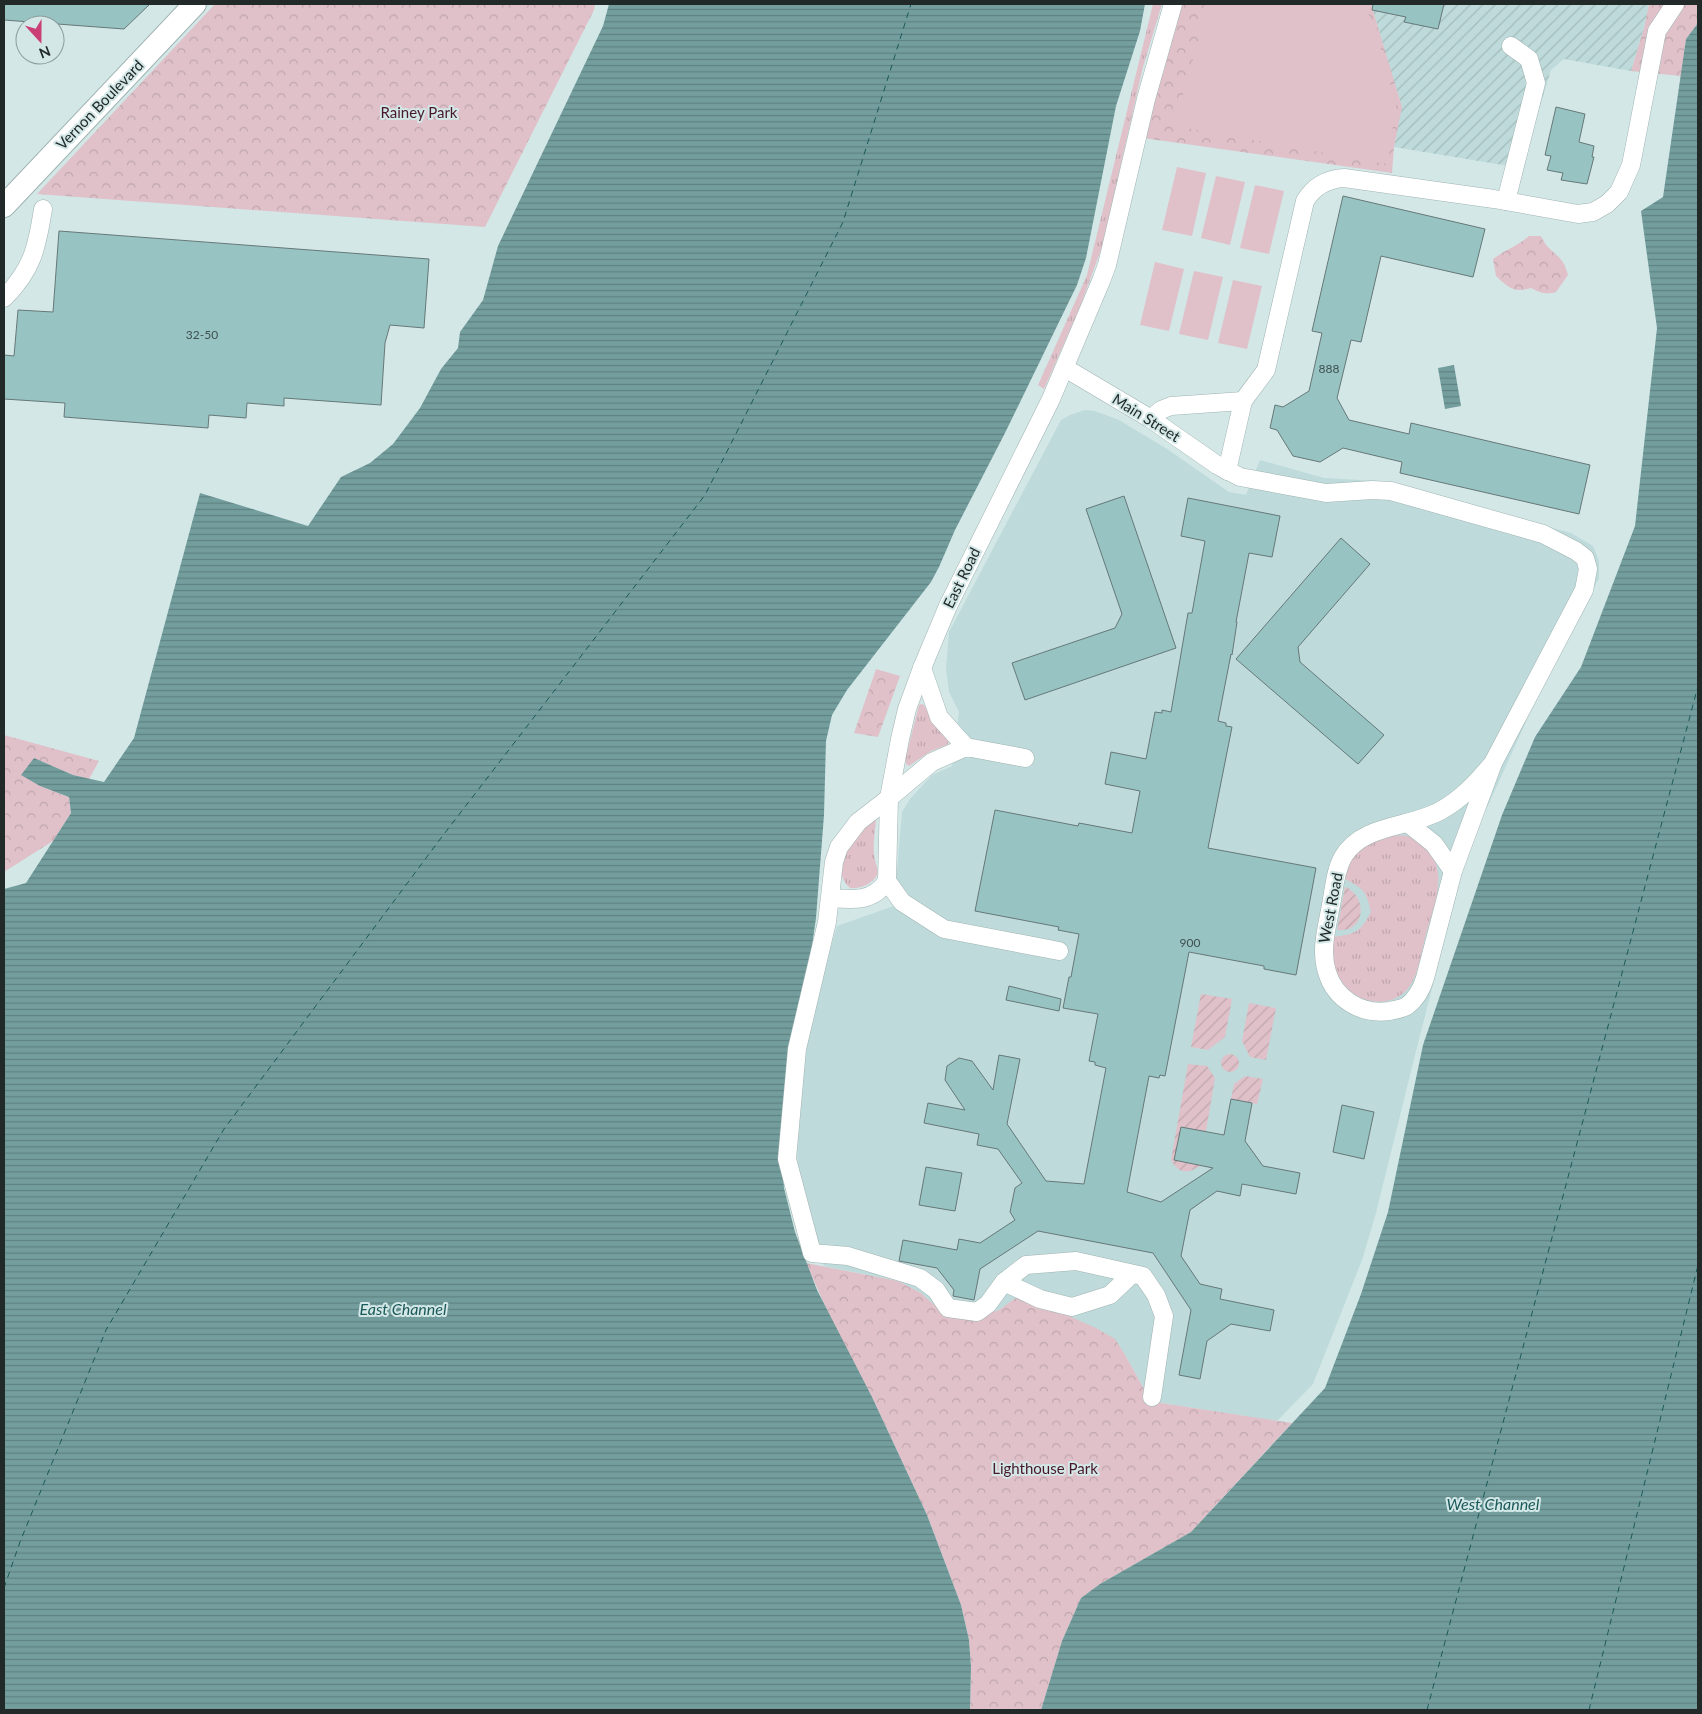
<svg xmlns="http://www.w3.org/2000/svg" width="1702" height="1714" font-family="Lato,sans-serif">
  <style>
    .built { fill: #bedada }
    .industrial { fill: url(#industrial-furrows) }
    .grass { fill: url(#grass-tufts) }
    .park { fill: url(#park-crowns) }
    .garden { fill: url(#garden-furrows) }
    .pitch { fill: #e0c1c9 }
    .water { fill: url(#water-rules) }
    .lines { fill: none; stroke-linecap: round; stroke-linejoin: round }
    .ferry { stroke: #1c5959; stroke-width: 1; stroke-dasharray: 6 5; stroke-linecap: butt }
    .building { fill: #98c3c3; stroke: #667878 }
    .minor-casing { stroke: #a0b4b3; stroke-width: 19 }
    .major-casing { stroke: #a0b4b3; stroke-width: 24 }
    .minor { stroke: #fff; stroke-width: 18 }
    .major { stroke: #fff; stroke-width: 22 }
    .labels { text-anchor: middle; stroke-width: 4; stroke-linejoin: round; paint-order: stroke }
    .number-label { font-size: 12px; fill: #3f5050 }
    .street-label { font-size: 15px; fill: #212929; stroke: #d3e7e7 }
    .park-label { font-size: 15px; fill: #48182a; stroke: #d3e7e7 }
    .water-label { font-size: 16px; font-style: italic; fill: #1c5959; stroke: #d3e7e7 }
  </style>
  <defs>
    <pattern id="industrial-furrows" width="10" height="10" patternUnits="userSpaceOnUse" patternTransform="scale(1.25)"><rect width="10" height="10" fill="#bedada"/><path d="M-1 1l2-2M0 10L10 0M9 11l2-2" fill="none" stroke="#a3bbbb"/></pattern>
    <pattern id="grass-tufts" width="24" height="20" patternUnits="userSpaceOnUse" patternTransform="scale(1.25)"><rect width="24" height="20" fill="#e0c1c9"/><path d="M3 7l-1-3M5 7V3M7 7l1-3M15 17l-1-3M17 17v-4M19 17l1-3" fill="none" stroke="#c0a6ad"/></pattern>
    <pattern id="park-crowns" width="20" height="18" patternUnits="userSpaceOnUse" patternTransform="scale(1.25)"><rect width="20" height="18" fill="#e0c1c9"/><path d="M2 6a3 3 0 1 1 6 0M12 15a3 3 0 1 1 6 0" fill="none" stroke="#c0a6ad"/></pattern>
    <pattern id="garden-furrows" width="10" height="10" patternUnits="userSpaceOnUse" patternTransform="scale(1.25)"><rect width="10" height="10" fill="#e0c1c9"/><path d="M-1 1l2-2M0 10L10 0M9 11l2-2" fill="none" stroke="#c0a6ad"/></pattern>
    <pattern id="water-rules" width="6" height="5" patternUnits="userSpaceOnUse" patternTransform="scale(1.25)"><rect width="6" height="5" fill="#749e9e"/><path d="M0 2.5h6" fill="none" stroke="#5f8181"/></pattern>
  </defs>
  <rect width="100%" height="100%" fill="#d3e7e7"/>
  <path class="built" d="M1085,410L1095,411L1119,420L1167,449L1229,492L1246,495L1260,460L1324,478L1377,481L1571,533L1593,546L1599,561V578L1529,715L1467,852L1415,1055L1376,1213L1362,1260L1313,1384L1277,1421L1161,1403L1148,1396L1124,1353L1014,1299L999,1310L967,1320L942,1312L921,1293L898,1281L824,1266L817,1249L798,1184L797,1138L799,1084L808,1035L821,980L837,926L894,906L902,812L910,799L932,775L952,766L959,712L949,692L946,669L949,632L1061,420L1070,415Z"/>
  <path class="industrial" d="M1371,4H1649L1644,28L1631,71L1564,59L1551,70L1521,168L1394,147L1401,107Z"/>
  <g class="grass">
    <path d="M1153,4H1162L1143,67L1102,247L1080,307L1044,389L1038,385L1087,275Z"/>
    <path d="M921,704L924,705L935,724L949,742L947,745L931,751L909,766L906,764L905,760L919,705Z"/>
    <path d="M874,819L876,820C875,833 872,847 875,860C876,865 879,870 877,875C872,884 860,889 850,888C834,874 843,852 853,837C858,830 868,824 874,819Z"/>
    <path d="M1388,836C1394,836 1401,835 1407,836C1416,838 1423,844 1429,851C1449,875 1432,911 1425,938C1421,954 1418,978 1406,991C1384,1012 1349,1000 1337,974C1335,971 1332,967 1331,964C1330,956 1333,945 1333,937C1356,934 1360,932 1371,912C1366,891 1364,889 1345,879C1347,873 1348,865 1351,860C1358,846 1374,840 1388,836Z"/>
  </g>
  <g class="park">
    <path d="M215,4H595L594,10L485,227L37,194Z"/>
    <path d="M1182,4H1371L1402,107L1394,147L1392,173L1143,138Z"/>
    <path d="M1649,4H1698V23L1686,39L1681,76L1631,71L1644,28Z"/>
    <path d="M1529,236H1541C1549,255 1562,251 1568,275L1556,292C1547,295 1540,293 1531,288C1513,293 1509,288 1496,276L1493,259C1505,250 1518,246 1529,236Z"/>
    <path d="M876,669L900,676L878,737L854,733Z"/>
    <path d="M4,735L99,761L89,779L73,775L33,758L40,786L69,797L71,813L53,841L4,872Z"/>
    <path d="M806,1263L898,1281L921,1293L942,1312L967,1320L999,1310L1014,1299L1024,1296L1096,1328L1115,1339L1124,1353L1148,1396L1161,1403L1292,1423L1191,1532L1100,1584L1081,1598L1062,1641L1041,1710H970L971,1667L969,1640L961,1605L927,1515L872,1397L836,1330Z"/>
  </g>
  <g class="garden">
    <path d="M1345,887C1362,893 1368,920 1349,929C1345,930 1340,930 1337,930Z"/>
    <path d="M1201,994L1232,999L1225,1037L1208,1050L1191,1047Z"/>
    <path d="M1249,1003L1276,1008L1266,1060L1250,1057L1242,1041Z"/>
    <circle cx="1230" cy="1063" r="9"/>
    <path d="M1188,1064L1207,1066L1215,1078L1200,1166C1188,1174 1179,1174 1171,1160Z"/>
    <path d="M1245,1076L1263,1079L1257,1104L1231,1099L1234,1084Z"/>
  </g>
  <g class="pitch">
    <path d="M1209,4H1365L1380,46L1396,105L1387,164L1174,126Z"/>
    <path d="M1177,167L1206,173L1192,236L1162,230Z"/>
    <path d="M1216,176L1245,182L1230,245L1201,238Z"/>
    <path d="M1255,185L1284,191L1269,254L1240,248Z"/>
    <path d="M1155,262L1184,269L1169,331L1140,325Z"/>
    <path d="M1194,271L1223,277L1208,340L1179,334Z"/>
    <path d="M1233,280L1262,286L1247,349L1218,343Z"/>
  </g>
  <g class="water">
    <path d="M609,4H1145L1140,31L1116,106L1086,258L1077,285L1005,433L955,530L939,567L931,582L847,690L832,715L826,741L824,815L816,918L812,946L788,1052L780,1138L784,1188L795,1232L817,1290L872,1397L927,1515L961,1605L969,1640L971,1667L970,1710H4V889L26,883L71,813L69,797L40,786L21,775L34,758L73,775L104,782L134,738L200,493L308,526L341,477L370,463L393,444L420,408L441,369L458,348L460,332L483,300L498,246L603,26Z"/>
    <path d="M1698,23V1710H1041L1062,1641L1081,1598L1100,1584L1191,1532L1325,1388L1361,1294L1388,1212L1423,1045L1502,815L1535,737L1581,667L1635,526L1657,328L1641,211L1663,197L1686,39Z"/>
    <path d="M1454,365L1461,406L1445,409L1438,368Z"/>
  </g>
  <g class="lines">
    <g class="ferry">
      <path d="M4,1588L20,1542L106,1330L224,1129L441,838L705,495L843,222L911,4"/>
      <path d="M1427,1710L1698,686"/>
      <path d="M1589,1710L1698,1265"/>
    </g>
  </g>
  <g class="building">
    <path d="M4,4H150L124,29L4,20Z"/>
    <path d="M1373,4H1444L1438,29L1404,22L1406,17L1372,10Z"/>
    <path d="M1556,107L1585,114L1579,142L1594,146L1592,157H1594L1587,184L1561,180L1563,173L1547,170L1551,156L1545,155Z"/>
    <path d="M1343,196L1485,229L1473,277L1381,256L1361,342L1351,340L1337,398L1349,420L1409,434L1411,423L1590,465L1579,514L1400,473L1402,462L1343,448L1320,462L1293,456L1277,430L1270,428L1275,405L1283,407L1309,391L1322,333L1312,331Z"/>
    <path d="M59,231L429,259L424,328L390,325L385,343L381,405L284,398V406L247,403L246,418L209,415L208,428L64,417L65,403L4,399V355L14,356L18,310L53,312Z"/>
    <path d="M1124,496L1176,648L1025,700L1012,663L1115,628L1122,614L1086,509Z"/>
    <path d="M1188,498L1280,516L1272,557L1249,553L1236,622H1237L1232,655L1231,654L1218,721L1226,723V726L1232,727L1208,848L1316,868L1296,975L1264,969V966L1189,952L1165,1076L1160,1075L1159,1078L1149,1076L1127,1192L1161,1202L1213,1168L1174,1160L1181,1127L1224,1135L1231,1099L1252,1103L1245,1141L1263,1166L1300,1173L1296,1194L1242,1184L1240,1196L1217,1191L1190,1210L1181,1256L1200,1284L1222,1289L1220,1299L1274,1310L1270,1331L1231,1324L1207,1341L1200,1379L1179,1375L1191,1310L1153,1253L1038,1231L980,1269L974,1300L953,1296L954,1290L937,1268L899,1261L903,1240L957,1250L959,1239L980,1243L1015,1220L1010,1212L1015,1188L1022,1183L998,1149L977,1145L979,1134L924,1123L928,1103L965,1110L945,1080L947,1066L959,1058L972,1061L993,1090L999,1055L1020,1059L1007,1124L1046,1181L1084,1184L1106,1068L1095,1065V1062L1089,1061L1098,1014L1063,1008L1069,977H1071L1079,934L1058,930L1059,927L975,911L995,810L1078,826L1079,823L1132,833L1140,791L1105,784L1111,752L1146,759L1155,712L1162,713V710L1171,712L1188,613H1192L1205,541L1181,536Z"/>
    <path d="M1341,538L1370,564L1298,647L1300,662L1384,735L1358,764L1236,659Z"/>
    <path d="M1009,986L1061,999L1059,1011L1006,1000Z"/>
    <path d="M1342,1105L1374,1112L1364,1159L1333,1152Z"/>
    <path d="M926,1167L962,1173L955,1211L919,1205Z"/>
  </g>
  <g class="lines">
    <g class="minor-casing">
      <g id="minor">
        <path d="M1506,201L1536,83L1529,59L1511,46"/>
        <path d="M4,298C32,270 37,248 43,209"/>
        <path d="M1065,368L1151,419L1217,465L1240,477L1326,493L1372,490L1391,491L1543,534L1576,551L1585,558L1588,569L1584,590L1493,763L1453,871L1425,978C1422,988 1416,999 1407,1006C1401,1009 1395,1010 1389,1011C1361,1015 1335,999 1327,972C1320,950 1327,927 1331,905C1334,889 1335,871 1343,857C1362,824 1409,828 1440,811C1462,799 1477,782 1493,763"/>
        <path d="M1151,419L1161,410L1171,406L1243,401"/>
        <path d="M1227,471L1243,401L1266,370L1305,201C1314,186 1328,179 1344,178L1494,199L1578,214L1593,212L1607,204L1619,192L1631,165L1657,31L1675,4"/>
        <path d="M922,668L939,717L966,747"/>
        <path d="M1025,758L966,747L932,762L889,798L858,822L839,847L834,862L827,922L797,1049L787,1159L812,1253L848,1256L920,1278L936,1290L948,1308L977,1312L988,1304L1004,1282L1026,1265L1076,1261L1143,1276L1156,1295L1164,1316L1152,1397"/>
        <path d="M1409,824L1434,844L1453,871"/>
        <path d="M887,881L902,902L944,929L1059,951"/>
        <path d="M831,898C853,900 873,902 887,881L889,798L900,739L907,709L922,668L948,606L1051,399L1101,281L1107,265L1146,99L1173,4"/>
        <path d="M1004,1282L1040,1299L1072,1307L1110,1295L1132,1274"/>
      </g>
    </g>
    <g class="major-casing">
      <path id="major" d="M4,206L195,4"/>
    </g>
    <use href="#minor" class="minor"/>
    <use href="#major" class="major"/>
  </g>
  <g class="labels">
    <g class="number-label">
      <text x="202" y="339">32-50</text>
      <text x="1329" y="373">888</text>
      <text x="1190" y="947">900</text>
    </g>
    <g class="street-label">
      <text transform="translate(100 105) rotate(-46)" y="5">Vernon Boulevard</text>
      <text transform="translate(1146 418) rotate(32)" y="5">Main Street</text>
      <text transform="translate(962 578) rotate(-64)" y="5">East Road</text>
      <text transform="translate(1331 908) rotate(-79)" y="5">West Road</text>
    </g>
    <g class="park-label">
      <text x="419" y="118">Rainey Park</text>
      <text x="1045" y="1474">Lighthouse Park</text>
    </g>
    <g class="water-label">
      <text x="403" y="1315">East Channel</text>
      <text x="1493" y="1510">West Channel</text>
    </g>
  </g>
  <rect width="1702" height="1714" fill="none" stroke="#212929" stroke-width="10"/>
  <g transform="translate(40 40) rotate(159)"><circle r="24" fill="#d3e7e7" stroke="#8c9b9b"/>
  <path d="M0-4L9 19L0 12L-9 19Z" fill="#ca3f76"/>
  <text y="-8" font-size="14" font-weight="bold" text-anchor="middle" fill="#212929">N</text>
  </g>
</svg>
